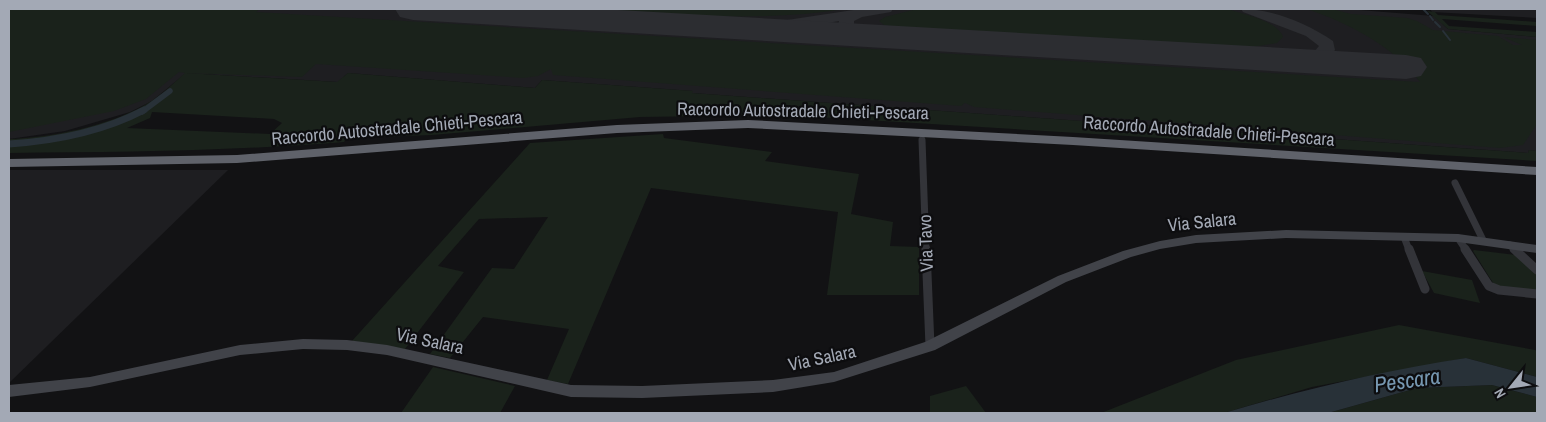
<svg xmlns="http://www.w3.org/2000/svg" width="1546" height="422" font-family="'Archivo Narrow',sans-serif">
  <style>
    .built { fill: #1e1e21 }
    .green { fill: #1a221b; fill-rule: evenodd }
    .water { fill: #283138 }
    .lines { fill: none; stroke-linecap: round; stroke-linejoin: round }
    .stream { stroke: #283138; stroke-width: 2 }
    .canal-far1 { stroke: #283138; stroke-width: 5.5 }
    .canal { stroke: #283138; stroke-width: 7 }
    .taxiway { fill: #2c2d31; fill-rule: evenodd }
    .runway { fill: #2c2d31; fill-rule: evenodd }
    .street-far1 { stroke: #333439; stroke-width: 7 }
    .street { stroke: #333439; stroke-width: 9 }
    .secondary { fill: #414349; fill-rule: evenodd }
    .highway { fill: #5f626a; fill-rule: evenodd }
    .labels { text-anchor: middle; stroke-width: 4.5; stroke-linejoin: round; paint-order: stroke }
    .street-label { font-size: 18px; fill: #a3a9b5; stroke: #0d0d0f }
    .near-water-label { font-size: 22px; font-style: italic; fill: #7798b2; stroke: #0d0d0f }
  </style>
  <rect width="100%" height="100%" fill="#121214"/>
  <g class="built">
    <path d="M9,9H1347L1434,16L1448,29L1537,37V151L1529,150L1528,153L692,93V91L542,80L535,88L348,73L338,82L186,73L152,101L130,112L65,131L9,139Z"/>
    <path d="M1430,9H1537V18L1432,12Z"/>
    <path d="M9,170H228L9,383Z"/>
  </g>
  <g class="green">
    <path d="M9,9H260L256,12L1420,82C1394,46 1348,23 1307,9H1332L1351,14L1407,18L1417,21L1433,30L1498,36L1513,45H1522L1503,37L1537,40V124L1523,145L1500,148L974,107L965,103L961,106L553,75L551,69L538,76L523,78L316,64L302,77L186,73L337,82L348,73L535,88L542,80L693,91L692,93L1528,153L1529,150L1537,151V161L784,115L640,117L432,135L347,138L344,142C233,151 121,152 9,153V139C50,138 107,126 143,106C158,98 172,85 185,73L179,72L146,99L114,111L9,132ZM152,112L274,119L282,123L270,134L127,128L150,118Z"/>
    <path d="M572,9H846C755,23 664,14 572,9Z"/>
    <path d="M917,9H1227C1242,14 1277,20 1283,37L1277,43L1253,47L895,27L884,25L879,21L885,17Z"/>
    <path d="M1427,11L1435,12L1438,15L1537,22V26L1442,19L1449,26L1537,32V37L1448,29Z"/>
    <path d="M663,134L664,138L772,152L765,161L859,174L851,214L893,222L890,246L919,247V295H827L838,212L651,188L568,384L547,380L569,329L483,317L450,358L430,354L492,268L514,269L548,217L479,219L438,266L464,272L405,349L352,341L530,143Z"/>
    <path d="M1474,250L1516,255L1537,275V292L1495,286L1473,251Z"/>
    <path d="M1422,271L1472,280L1480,303L1434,293Z"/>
    <path d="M1399,325L1535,350L1537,351V377L1466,358L1312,387L1224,413H1101L1236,360Z"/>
    <path d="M433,367L515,386L500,413H401Z"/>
    <path d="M1492,385L1537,397V413H1328L1417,388Z"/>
    <path d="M966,386L986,413H930V396Z"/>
  </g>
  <path class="water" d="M1466,358L1537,377V397L1492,385L1417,388L1328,413H1224C1305,389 1382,371 1466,358Z"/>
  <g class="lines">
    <g class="stream">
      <path d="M1423,9L1428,14"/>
      <path d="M1430,16L1433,20"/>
      <path d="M1435,22L1440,27"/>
      <path d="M1443,31L1450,40"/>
    </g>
    <path class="canal-far1" d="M142,112L170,91"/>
    <path class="canal" d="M9,144C54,141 104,131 144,110"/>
    <g class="taxiway">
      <path d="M860,9H893L891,12L862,17L854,21V24L860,29L873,32L875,35L867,40L850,36L838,25L839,21L787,30L722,32L714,27L722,22L787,20Z"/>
      <path d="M1241,9C1273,9 1306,23 1333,41L1335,50C1326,63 1303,67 1288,63L1286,60L1288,57L1313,53L1319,46L1306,36L1243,12Z"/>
    </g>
    <path class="runway" d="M395,9H601L1406,55L1421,58L1427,67L1421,76L1406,79L413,20L400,17Z"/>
    <g class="street-far1">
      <path d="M922,140L926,250"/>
      <path d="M1455,183L1483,240"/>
      <path d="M1404,237L1409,250"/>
      <path d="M1458,238L1466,250"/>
      <path d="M1510,245L1516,250"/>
    </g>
    <g class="street">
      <path d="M926,249L930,346"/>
      <path d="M1409,249L1425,289"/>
      <path d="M1465,249L1489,286L1499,290L1537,294"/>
      <path d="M1514,249L1537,270"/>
    </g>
    <path class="secondary" d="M1286,230L1458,234L1537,245V253L1458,242L1286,238L1196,243L1160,249L1131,257L1066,282L935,350L834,382L773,392L642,398L571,397L387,355L347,350L303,349L240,355L90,387L9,397V385L90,377L240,345L303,339L347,340L387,345L571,385L642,386L773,380L834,372L925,342L1058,276L1123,251L1160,241L1196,235Z"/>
    <path class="highway" d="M748,120L1073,137L1537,167V175L1073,145L748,128L617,133L237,163L9,167V159L237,155L617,125Z"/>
  </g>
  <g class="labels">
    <g class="street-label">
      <text transform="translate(803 111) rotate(1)" y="6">Raccordo Autostradale Chieti-Pescara</text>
      <text transform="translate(397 128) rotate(-5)" y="6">Raccordo Autostradale Chieti-Pescara</text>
      <text transform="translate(1209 131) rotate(4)" y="6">Raccordo Autostradale Chieti-Pescara</text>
      <text transform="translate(1202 222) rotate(-6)" y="6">Via Salara</text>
      <text transform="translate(926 243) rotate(-92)" y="6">Via Tavo</text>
      <text transform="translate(430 341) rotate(12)" y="6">Via Salara</text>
      <text transform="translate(822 358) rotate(-12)" y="6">Via Salara</text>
    </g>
    <g class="near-water-label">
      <text transform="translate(1407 380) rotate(-8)" y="8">Pescara</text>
    </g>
  </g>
  <rect width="1546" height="422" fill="none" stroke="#a3a9b5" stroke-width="20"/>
  <g transform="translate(1511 387) rotate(240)" stroke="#0d0d0f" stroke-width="4" paint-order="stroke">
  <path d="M0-4L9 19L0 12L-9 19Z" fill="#a3a9b5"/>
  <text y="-8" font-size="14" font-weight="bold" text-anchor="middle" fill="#a3a9b5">N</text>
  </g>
</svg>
